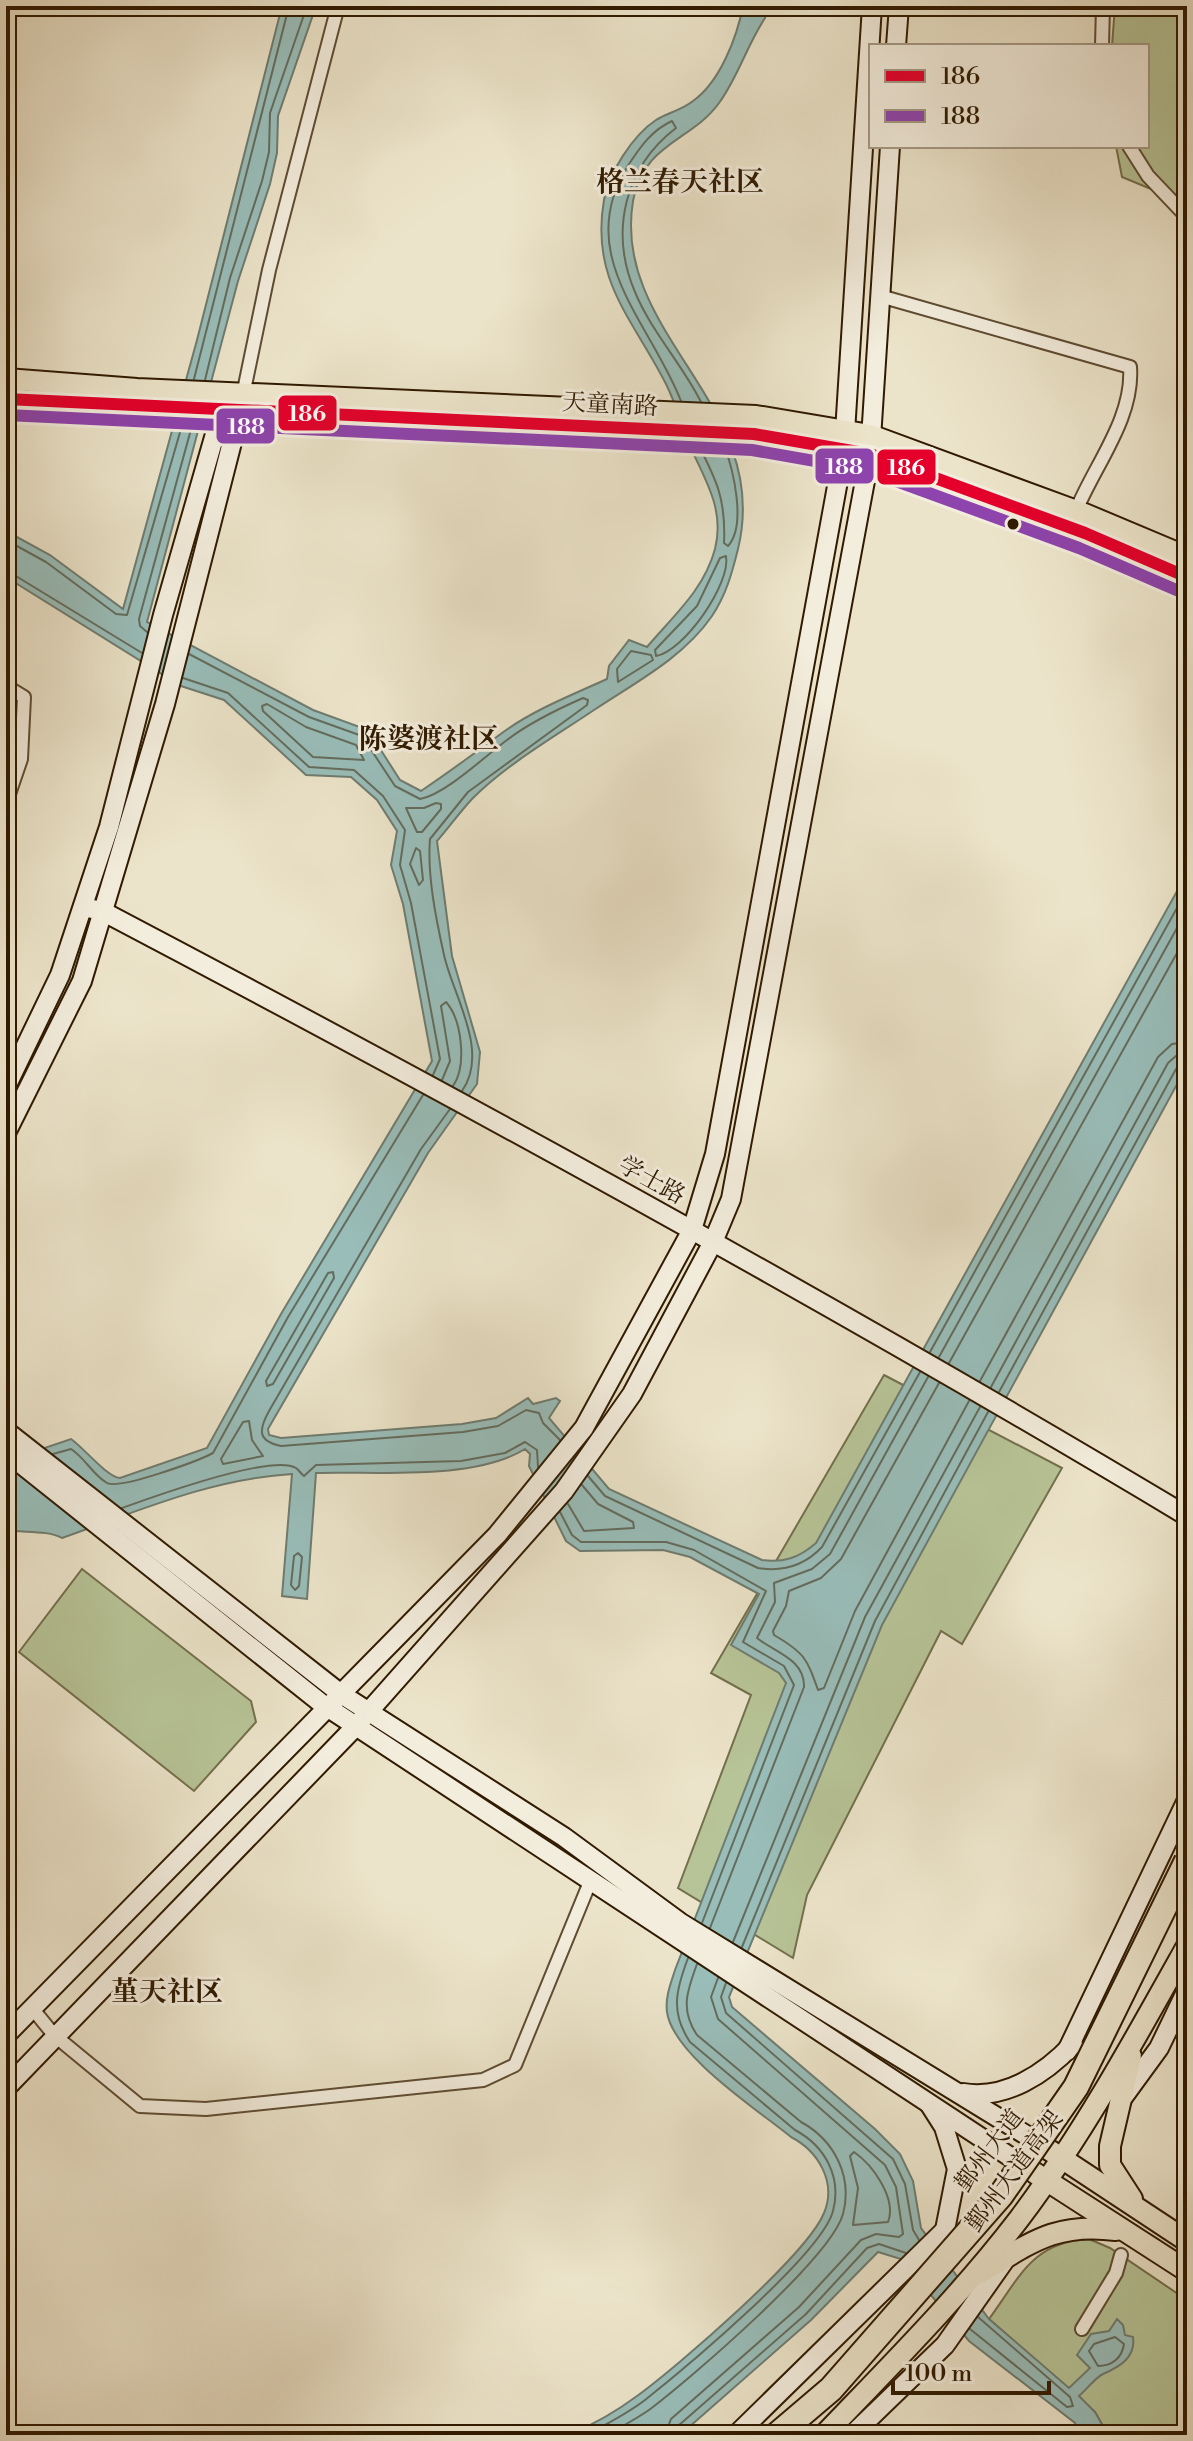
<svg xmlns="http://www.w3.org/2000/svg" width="1193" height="2441" font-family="'Libre Bodoni','Noto Serif SC',serif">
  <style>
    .green { fill: #b7c497; stroke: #746f4c; stroke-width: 2 }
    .water { fill: #99beba; stroke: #6f7c70; stroke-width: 2 }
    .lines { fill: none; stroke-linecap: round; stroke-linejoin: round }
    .shore { stroke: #646c5d; stroke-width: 2 }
    .street-casing { stroke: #5f4c32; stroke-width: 16 }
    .secondary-casing { stroke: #301a00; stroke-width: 22 }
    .primary-casing { stroke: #301a00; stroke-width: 24 }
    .street { stroke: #f3eddd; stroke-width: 12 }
    .secondary { stroke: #f3eddd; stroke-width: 18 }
    .primary { stroke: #ece4ca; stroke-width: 20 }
    .highway-bridge-casing { stroke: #301a00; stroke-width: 28; stroke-linecap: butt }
    .highway-bridge { stroke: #ece4ca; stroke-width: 24 }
    .bus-1-casing { stroke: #f3eddd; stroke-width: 18 }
    .bus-2-casing { stroke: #f3eddd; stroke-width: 18 }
    .bus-1 { stroke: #e4002b; stroke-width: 12 }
    .bus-2 { stroke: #8e44ad; stroke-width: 12 }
    .bus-dot { fill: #301a00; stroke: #f3eddd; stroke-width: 3 }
    .labels { text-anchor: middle; stroke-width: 6; stroke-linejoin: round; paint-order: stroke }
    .street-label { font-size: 24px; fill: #301a00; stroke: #f3eddd }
    .quarter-label { font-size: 28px; font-weight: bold; fill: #301a00; stroke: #f3eddd }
    .line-badge { stroke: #f3eddd; stroke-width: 3 }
    .badge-label { font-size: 22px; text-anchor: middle; font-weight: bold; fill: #fff }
  </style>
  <rect width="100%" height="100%" fill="#ece4ca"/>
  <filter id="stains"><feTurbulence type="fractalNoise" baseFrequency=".0025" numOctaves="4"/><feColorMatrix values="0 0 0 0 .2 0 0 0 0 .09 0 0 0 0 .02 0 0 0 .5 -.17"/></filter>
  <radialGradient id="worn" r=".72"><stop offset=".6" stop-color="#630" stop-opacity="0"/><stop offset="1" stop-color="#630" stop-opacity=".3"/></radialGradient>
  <g class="green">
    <path d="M1115,6H1187V204L1122,177L1116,146H1147V46H1112Z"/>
    <path d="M884,1375L1062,1468L962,1644L941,1631L807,1895L793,1958L678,1888L751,1695L711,1673Z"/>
    <path d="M82,1569L251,1701L256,1722L194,1791L19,1652Z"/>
    <path d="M1089,2239L1110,2248L1187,2300V2435H1108L1095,2412L989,2319C1020,2277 1032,2242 1089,2239Z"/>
  </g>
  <path class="water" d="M282,6H316L278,116L277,153L270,184L238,281L147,622L313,710L368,730L400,780L421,791C449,772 475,753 502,733C533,710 572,695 607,679L609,666L629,640L647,647C673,616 704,590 715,549C725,509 705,480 690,446C682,426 676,404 666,384C633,319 590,280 604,200C608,174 633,135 656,120C667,113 682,110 693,101C720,82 737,37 743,6H767L765,18C747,45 738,77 719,103C692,141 643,143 633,201C611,334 773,405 738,549C732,573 726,595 712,616C683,658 636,682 594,710C554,737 507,764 472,799C460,812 449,827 437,841L452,956L480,1052L477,1084L428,1153L268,1429L269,1435L281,1438L462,1424L496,1418L528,1398L533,1404L556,1398L560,1401L549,1418L609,1489L762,1560C783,1563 799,1558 816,1543L1187,873V1066L882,1625L729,1997L732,2007L875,2129L900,2154L913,2181L921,2228L989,2319L1069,2388L1090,2368L1077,2355L1091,2334L1109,2331L1117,2319L1123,2325L1125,2335L1133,2337C1136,2358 1119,2367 1103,2374C1095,2378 1086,2390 1079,2396L1095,2412L1108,2435H1080L1075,2423L969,2341L901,2259L878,2252L811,2320L680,2435H569C592,2425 617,2411 637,2396C678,2366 807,2255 824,2213C837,2182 818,2151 791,2137C758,2110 673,2055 667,2012C665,1997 671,1983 675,1970L786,1683L779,1673L731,1645L759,1594L690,1557L663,1550L580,1551L566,1541L529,1466L530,1454L525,1449C474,1481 376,1471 316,1473L307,1599L282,1596L292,1474C211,1479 138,1511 62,1538C48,1530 23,1533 6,1530V1461L71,1439C85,1449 107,1477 120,1478L207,1448L281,1314L432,1061L403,904L391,865L397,831L377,800L351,777L306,775L224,700L181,686L6,577V531L50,555L123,609L197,340Z"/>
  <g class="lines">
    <g class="shore">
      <path d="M194,379L289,6"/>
      <path d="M205,380L230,278L262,181L269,152L270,113L307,6"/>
      <path d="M681,401C650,321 571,254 629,164C641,146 652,130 672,121L676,128C625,167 609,231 635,292C651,331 682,364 701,402"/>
      <path d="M698,444C717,481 726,500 724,543L728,546C747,525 733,469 724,445"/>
      <path d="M6,540L46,562L116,614L127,615L183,422"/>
      <path d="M726,556C731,584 684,651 656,656L655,650L697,606L720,558Z"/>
      <path d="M6,570L142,653"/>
      <path d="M147,632L140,626L139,619L193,422"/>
      <path d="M631,651L651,655L653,660L618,682L617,669Z"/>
      <path d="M189,654L309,717L362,736L395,786L420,799C446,794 485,756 507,740C529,723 558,709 583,698L588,700L587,705L468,792L430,839C427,875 436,919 444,955C453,996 490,1051 462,1091"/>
      <path d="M183,678L228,693L309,767L354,770L383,796L405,830L400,865L411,903L440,1059L433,1075"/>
      <path d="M267,704L306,727L356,745L364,760L313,757L263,711L262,706Z"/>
      <path d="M436,803L441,804V809L422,832H417L406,808H424Z"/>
      <path d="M416,848L420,851L423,880L419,885L410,864Z"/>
      <path d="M442,1080L450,1061L441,1006L446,1002C462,1020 467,1066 453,1086"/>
      <path d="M450,1109L421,1149L269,1411C258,1431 258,1441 281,1446L463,1432L498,1426L526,1410L539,1413L543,1423L560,1440"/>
      <path d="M333,1272L334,1278L273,1384L267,1386L266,1381L328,1273Z"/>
      <path d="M930,1352L1187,890"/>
      <path d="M939,1357L1187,910"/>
      <path d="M949,1363L1187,935"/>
      <path d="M980,1381L1158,1057L1172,1044L1187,1042"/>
      <path d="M939,1383L841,1559L821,1578L789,1591L786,1606L773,1631L774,1635C805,1653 807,1659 818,1690L824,1688L855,1611L969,1401"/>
      <path d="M991,1387L1168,1063L1177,1055L1187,1054"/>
      <path d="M999,1392L1176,1069L1187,1064"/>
      <path d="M249,1421L252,1440L263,1456L223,1464L221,1459L243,1422Z"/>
      <path d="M53,1454L71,1449C85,1458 93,1475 107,1483C119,1490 198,1461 213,1453L288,1317L423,1095"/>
      <path d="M588,1476L605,1496L758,1568C783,1572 804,1566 822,1547L920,1372"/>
      <path d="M568,1504L584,1531L634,1528L633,1522L598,1504L582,1485"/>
      <path d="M122,1508C150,1498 272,1453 296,1468C299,1470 301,1474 304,1476L316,1465L461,1461L505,1453L525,1442L537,1450L538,1467"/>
      <path d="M560,1512L572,1535L581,1542H666L694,1550L766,1591L743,1642L784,1666L794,1685L702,1923"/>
      <path d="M298,1553L302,1557L299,1586L295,1590L291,1585L294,1556Z"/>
      <path d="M710,1928L804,1687C805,1659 774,1652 757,1638L775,1602L774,1583L812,1569L830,1554L928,1377"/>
      <path d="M733,1942L865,1617L980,1407"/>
      <path d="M742,1947L875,1621L988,1412"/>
      <path d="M726,1983L721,1997L726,2013L893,2159L905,2184L913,2230L919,2240"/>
      <path d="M854,2152C873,2165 897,2199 888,2222L853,2225L858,2188L850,2156Z"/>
      <path d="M970,2329L1067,2407L1073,2406L1070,2397L978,2317"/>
      <path d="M1115,2337L1124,2344C1122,2358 1112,2366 1098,2366L1089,2351L1094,2344Z"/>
      <path d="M587,2435C606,2424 627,2414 645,2400C684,2369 822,2254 833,2211C842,2177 825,2146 795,2130L690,2042C670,2012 676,1990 688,1958"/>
      <path d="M607,2435C621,2427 636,2419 649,2410C690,2379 831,2258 843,2214C853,2176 834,2140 801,2122L697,2035C680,2010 687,1991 697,1964"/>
      <path d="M665,2435L671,2419L799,2307L861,2240L876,2234L899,2237L903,2234L896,2187L885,2165L718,2019L711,1997L718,1978"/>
      <path d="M675,2435L678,2426L806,2314L867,2248L879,2244L906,2253"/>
    </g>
    <g class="street-casing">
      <g id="street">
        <path d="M1102,46L1103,6"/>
        <path d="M1129,146L1148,176L1187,217"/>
        <path d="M880,296L1130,367C1134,418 1094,466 1076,511"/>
        <path d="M242,400L269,270L338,6"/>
        <path d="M6,686L24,697L21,759L6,803"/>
        <path d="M32,2008L54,2035L140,2106L206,2109L483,2080L515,2065L590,1882"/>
        <path d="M1082,2329L1116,2273L1121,2255"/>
      </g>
    </g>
    <g class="secondary-casing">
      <g id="secondary">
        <path d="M896,46L899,6"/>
        <path d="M83,907L102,911C469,1104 832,1303 1187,1516"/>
        <path d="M6,1087L60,975L109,827L163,615L215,434L238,413"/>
        <path d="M6,1133L82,981L165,704L240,411"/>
        <path d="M6,1431L341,1694L564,1837L681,1923L1031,2138"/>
        <path d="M6,1452L321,1703L1015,2160"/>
        <path d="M6,2035L497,1535L584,1428L692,1230L715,1154L844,448L872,6"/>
        <path d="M1067,2051L1187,1800"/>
        <path d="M6,2088L355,1727L564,1491L632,1394L713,1242L731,1199L870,454L890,146"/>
        <path d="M963,2093C1005,2100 1045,2074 1073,2044"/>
        <path d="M1124,2096L1159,2048L1187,1990"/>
        <path d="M930,2105L944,2127L957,2169L943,2240"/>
        <path d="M736,2435L944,2231"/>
        <path d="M852,2435L945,2345L1007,2257"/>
      </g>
    </g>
    <g class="primary-casing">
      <g id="primary">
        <path d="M6,379L137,389L756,416L870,435L1087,515L1187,557"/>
        <path d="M6,399L145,408L754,434L870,454L1085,533L1187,577"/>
        <path d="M1131,2056L1110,2146V2165L1132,2199"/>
        <path d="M1031,2138L1187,2241"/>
        <path d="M1035,2173L1187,2271"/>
        <path d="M980,2273C1031,2243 1055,2222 1116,2230"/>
        <path d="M824,2435C891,2365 960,2296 1019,2219C1083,2134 1135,2039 1187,1946"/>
      </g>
    </g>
    <use href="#street" class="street"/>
    <use href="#secondary" class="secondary"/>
    <use href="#primary" class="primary"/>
    <g class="highway-bridge-casing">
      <path id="highway-bridge" d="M777,2435L831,2389L1001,2195L1076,2087L1187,1861"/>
    </g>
    <use href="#highway-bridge" class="highway-bridge"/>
    <g class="bus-1-casing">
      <path id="bus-1" d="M6,399L754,434L870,454L1085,533L1187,577"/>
    </g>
    <g class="bus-2-casing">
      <path id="bus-2" d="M6,415L752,450L866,470L1079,548L1181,592"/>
    </g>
    <use href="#bus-1" class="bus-1"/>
    <use href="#bus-2" class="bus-2"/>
  </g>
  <circle class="bus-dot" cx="1013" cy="524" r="7"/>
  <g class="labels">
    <g class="street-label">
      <text transform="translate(610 404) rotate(3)" y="8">天童南路</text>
      <text transform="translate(652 1180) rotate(29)" y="8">学士路</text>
      <text transform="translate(989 2150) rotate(-53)" y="8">鄞州大道</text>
      <text transform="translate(1014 2171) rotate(-53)" y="8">鄞州大道高架</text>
    </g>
    <g class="quarter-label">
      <text x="680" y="191">格兰春天社区</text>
      <text x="429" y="748">陈婆渡社区</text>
      <text x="167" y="2001">堇天社区</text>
    </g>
  </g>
  <g class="line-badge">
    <rect x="277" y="394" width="61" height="38" rx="8" fill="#e4002b"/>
    <rect x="215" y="407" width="61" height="38" rx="8" fill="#8e44ad"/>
    <rect x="814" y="447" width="61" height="38" rx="8" fill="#8e44ad"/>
    <rect x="876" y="448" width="61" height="38" rx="8" fill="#e4002b"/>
  </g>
  <g class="badge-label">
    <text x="307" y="421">186</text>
    <text x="246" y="434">188</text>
    <text x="844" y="474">188</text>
    <text x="906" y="475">186</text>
  </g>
  <rect width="1193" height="2441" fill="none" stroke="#ece4ca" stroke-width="32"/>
  <rect x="8" y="8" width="1177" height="2425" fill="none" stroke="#301a00" stroke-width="4"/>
  <rect x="16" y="16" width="1161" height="2409" fill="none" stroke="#301a00" stroke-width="2"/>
  <rect x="869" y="44" width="280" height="104" fill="#f3eddd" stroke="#a59985" stroke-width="2"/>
  <rect x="885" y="70" width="40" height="12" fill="#e4002b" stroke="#a59985" stroke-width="2"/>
  <text x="941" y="84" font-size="24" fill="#301a00">186</text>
  <rect x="885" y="110" width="40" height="12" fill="#8e44ad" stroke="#a59985" stroke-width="2"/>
  <text x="941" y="124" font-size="24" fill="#301a00">188</text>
  <path d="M893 2381v12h156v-12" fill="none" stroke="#301a00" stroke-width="4"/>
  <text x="905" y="2381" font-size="24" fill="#301a00" stroke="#f3eddd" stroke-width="6" paint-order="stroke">100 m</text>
  <rect width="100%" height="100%" filter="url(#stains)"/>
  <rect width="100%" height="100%" fill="url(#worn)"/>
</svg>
